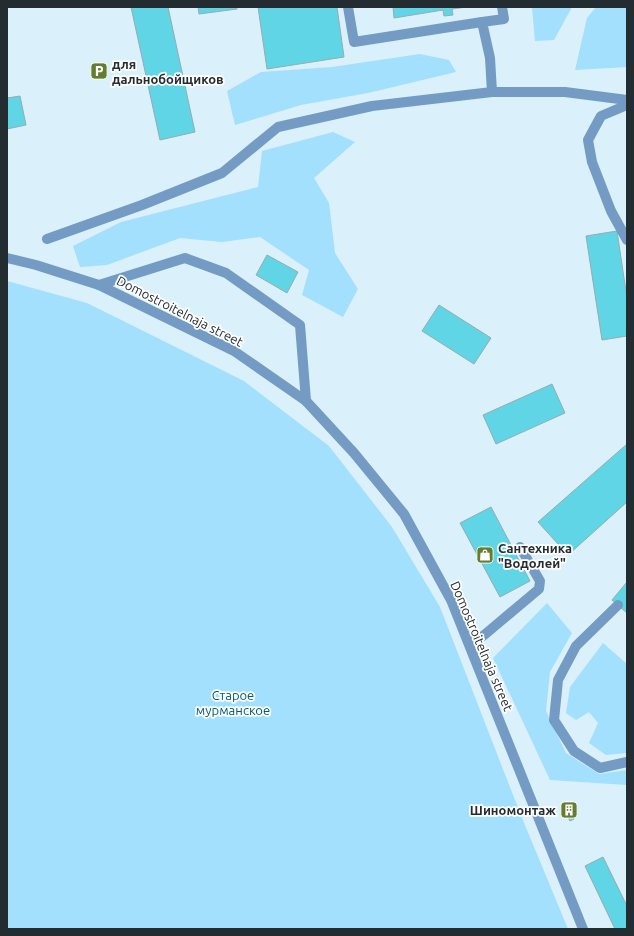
<svg xmlns="http://www.w3.org/2000/svg" width="634" height="936" font-family="Ubuntu,sans-serif">
  <style>
    .green { fill: #a3e0fd }
    .building { fill: #5fd5e6; stroke: #94adb0 }
    .lines { fill: none; stroke-linecap: round; stroke-linejoin: round }
    .minor { stroke: #739bc4; stroke-width: 10 }
    .labels { text-anchor: middle; stroke-width: 3.5; stroke-linejoin: round; paint-order: stroke }
    .poi-label { font-size: 13px; font-weight: bold; fill: #232c30; stroke: #fff; text-anchor: start }
    .street-label { font-size: 13px; fill: #232c30; stroke: #fff }
    .park-label { font-size: 13px; fill: #035773; stroke: #fff }
  </style>
  <rect width="100%" height="100%" fill="#daf0fb"/>
  <g class="green">
    <path d="M532,7H572L554,40L535,41Z"/>
    <path d="M596,7H627V67L575,70L587,18Z"/>
    <path d="M420,54L449,60L456,72L368,93L301,105L235,125L227,91L261,72L332,67Z"/>
    <path d="M333,132L355,142L314,178L329,203L335,253L358,289L343,317L302,295L309,270L260,237L222,242L180,238L107,265L80,267L73,246L121,222L258,187L262,151Z"/>
    <path d="M7,281L87,303L244,381L329,446L392,527L440,607L520,813L568,929H7Z"/>
    <path d="M547,603L572,633L550,672L546,711L566,753L599,774L627,770V785L550,780L493,658Z"/>
    <path d="M603,643L627,664V753L606,755L589,743L598,723L589,712L576,720L566,713L570,687Z"/>
  </g>
  <g class="building">
    <path d="M131,7H168L195,132L160,140Z"/>
    <path d="M198,7H237V9L199,14Z"/>
    <path d="M258,7H337L344,57L267,69Z"/>
    <path d="M393,7H467L452,9L453,15L444,16L443,10L394,18Z"/>
    <path d="M20,96L26,125L7,129V98Z"/>
    <path d="M617,231L627,298V336L602,340L586,236Z"/>
    <path d="M267,255L298,272L287,293L256,275Z"/>
    <path d="M439,305L491,338L474,364L422,331Z"/>
    <path d="M552,384L565,413L496,444L483,415Z"/>
    <path d="M627,444V502L568,555L538,522Z"/>
    <path d="M491,507L530,581L500,597L460,523Z"/>
    <path d="M627,582V613L612,600Z"/>
    <path d="M574,802L577,809L570,812L574,819L570,821L563,807Z"/>
    <path d="M603,857L627,906V927L624,929H615L585,866Z"/>
  </g>
  <g class="lines">
    <g class="minor">
      <path d="M348,7L354,42L482,22"/>
      <path d="M492,92L490,58L482,22L504,19L502,7"/>
      <path d="M627,105L601,116L588,140L592,162L611,211L627,240"/>
      <path d="M47,239L142,205L222,173L278,127L372,106L492,92H565L627,100"/>
      <path d="M7,258L36,265L99,285L234,351L306,401L354,453L404,514L451,600L583,929"/>
      <path d="M99,285L185,258L226,273L300,325L306,401"/>
      <path d="M618,605L576,646L558,680L554,720L574,751L600,768L627,762"/>
      <path d="M468,641L483,636L539,589L540,581L520,547"/>
    </g>
  </g>
  <defs>
    <g id="parking-square" transform="scale(0.9)"><rect x="-9" y="-9" width="18" height="18" rx="4" fill="#647e31" stroke="#fff"/><path d="M-3.5-5.5H1a3.5 3.5 0 0 1 0 7H-1V5.5H-3.5ZM-1-3.4V-.6H.8a1.4 1.4 0 0 0 0-2.8Z" fill="#fff"/></g>
    <g id="shop-square" transform="scale(0.9)"><rect x="-9" y="-9" width="18" height="18" rx="4" fill="#647e31" stroke="#fff"/><path d="M-5-2.5h2.3a2.7 3.5 0 0 1 5.4 0H5L5.5 6h-11ZM-1.5-2.5h3a1.5 2.3 0 0 0-3 0Z" fill="#fff"/></g>
    <g id="building-square" transform="scale(0.9)"><rect x="-9" y="-9" width="18" height="18" rx="4" fill="#647e31" stroke="#fff"/><path d="M-4-6H4V6H1V3H-1V6H-4ZM-2.5-4.3h1.7v1.8h-1.7ZM.8-4.3h1.7v1.8H.8ZM-2.5-1h1.7V.8h-1.7ZM.8-1h1.7V.8H.8Z" fill="#fff"/></g>
  </defs>
  <g fill-rule="evenodd">
    <use href="#parking-square" x="99" y="71"/>
    <use href="#shop-square" x="485" y="555"/>
    <use href="#building-square" x="569" y="810"/>
  </g>
  <g class="labels">
    <g class="poi-label">
      <text x="112" y="69">для<tspan x="112" dy="15">дальнобойщиков</tspan></text>
      <text x="498" y="553">Сантехника<tspan x="498" dy="15">"Водолей"</tspan></text>
      <text x="556" y="815" text-anchor="end">Шиномонтаж</text>
    </g>
    <g class="street-label">
      <text transform="translate(180 311) rotate(27)" y="5">Domostroitelnaja street</text>
      <text transform="translate(482 646) rotate(67)" y="5">Domostroitelnaja street</text>
    </g>
    <g class="park-label">
      <text x="233" y="700">Старое<tspan x="233" dy="15">мурманское</tspan></text>
    </g>
  </g>
  <rect width="634" height="936" fill="none" stroke="#232c30" stroke-width="16"/>
</svg>
